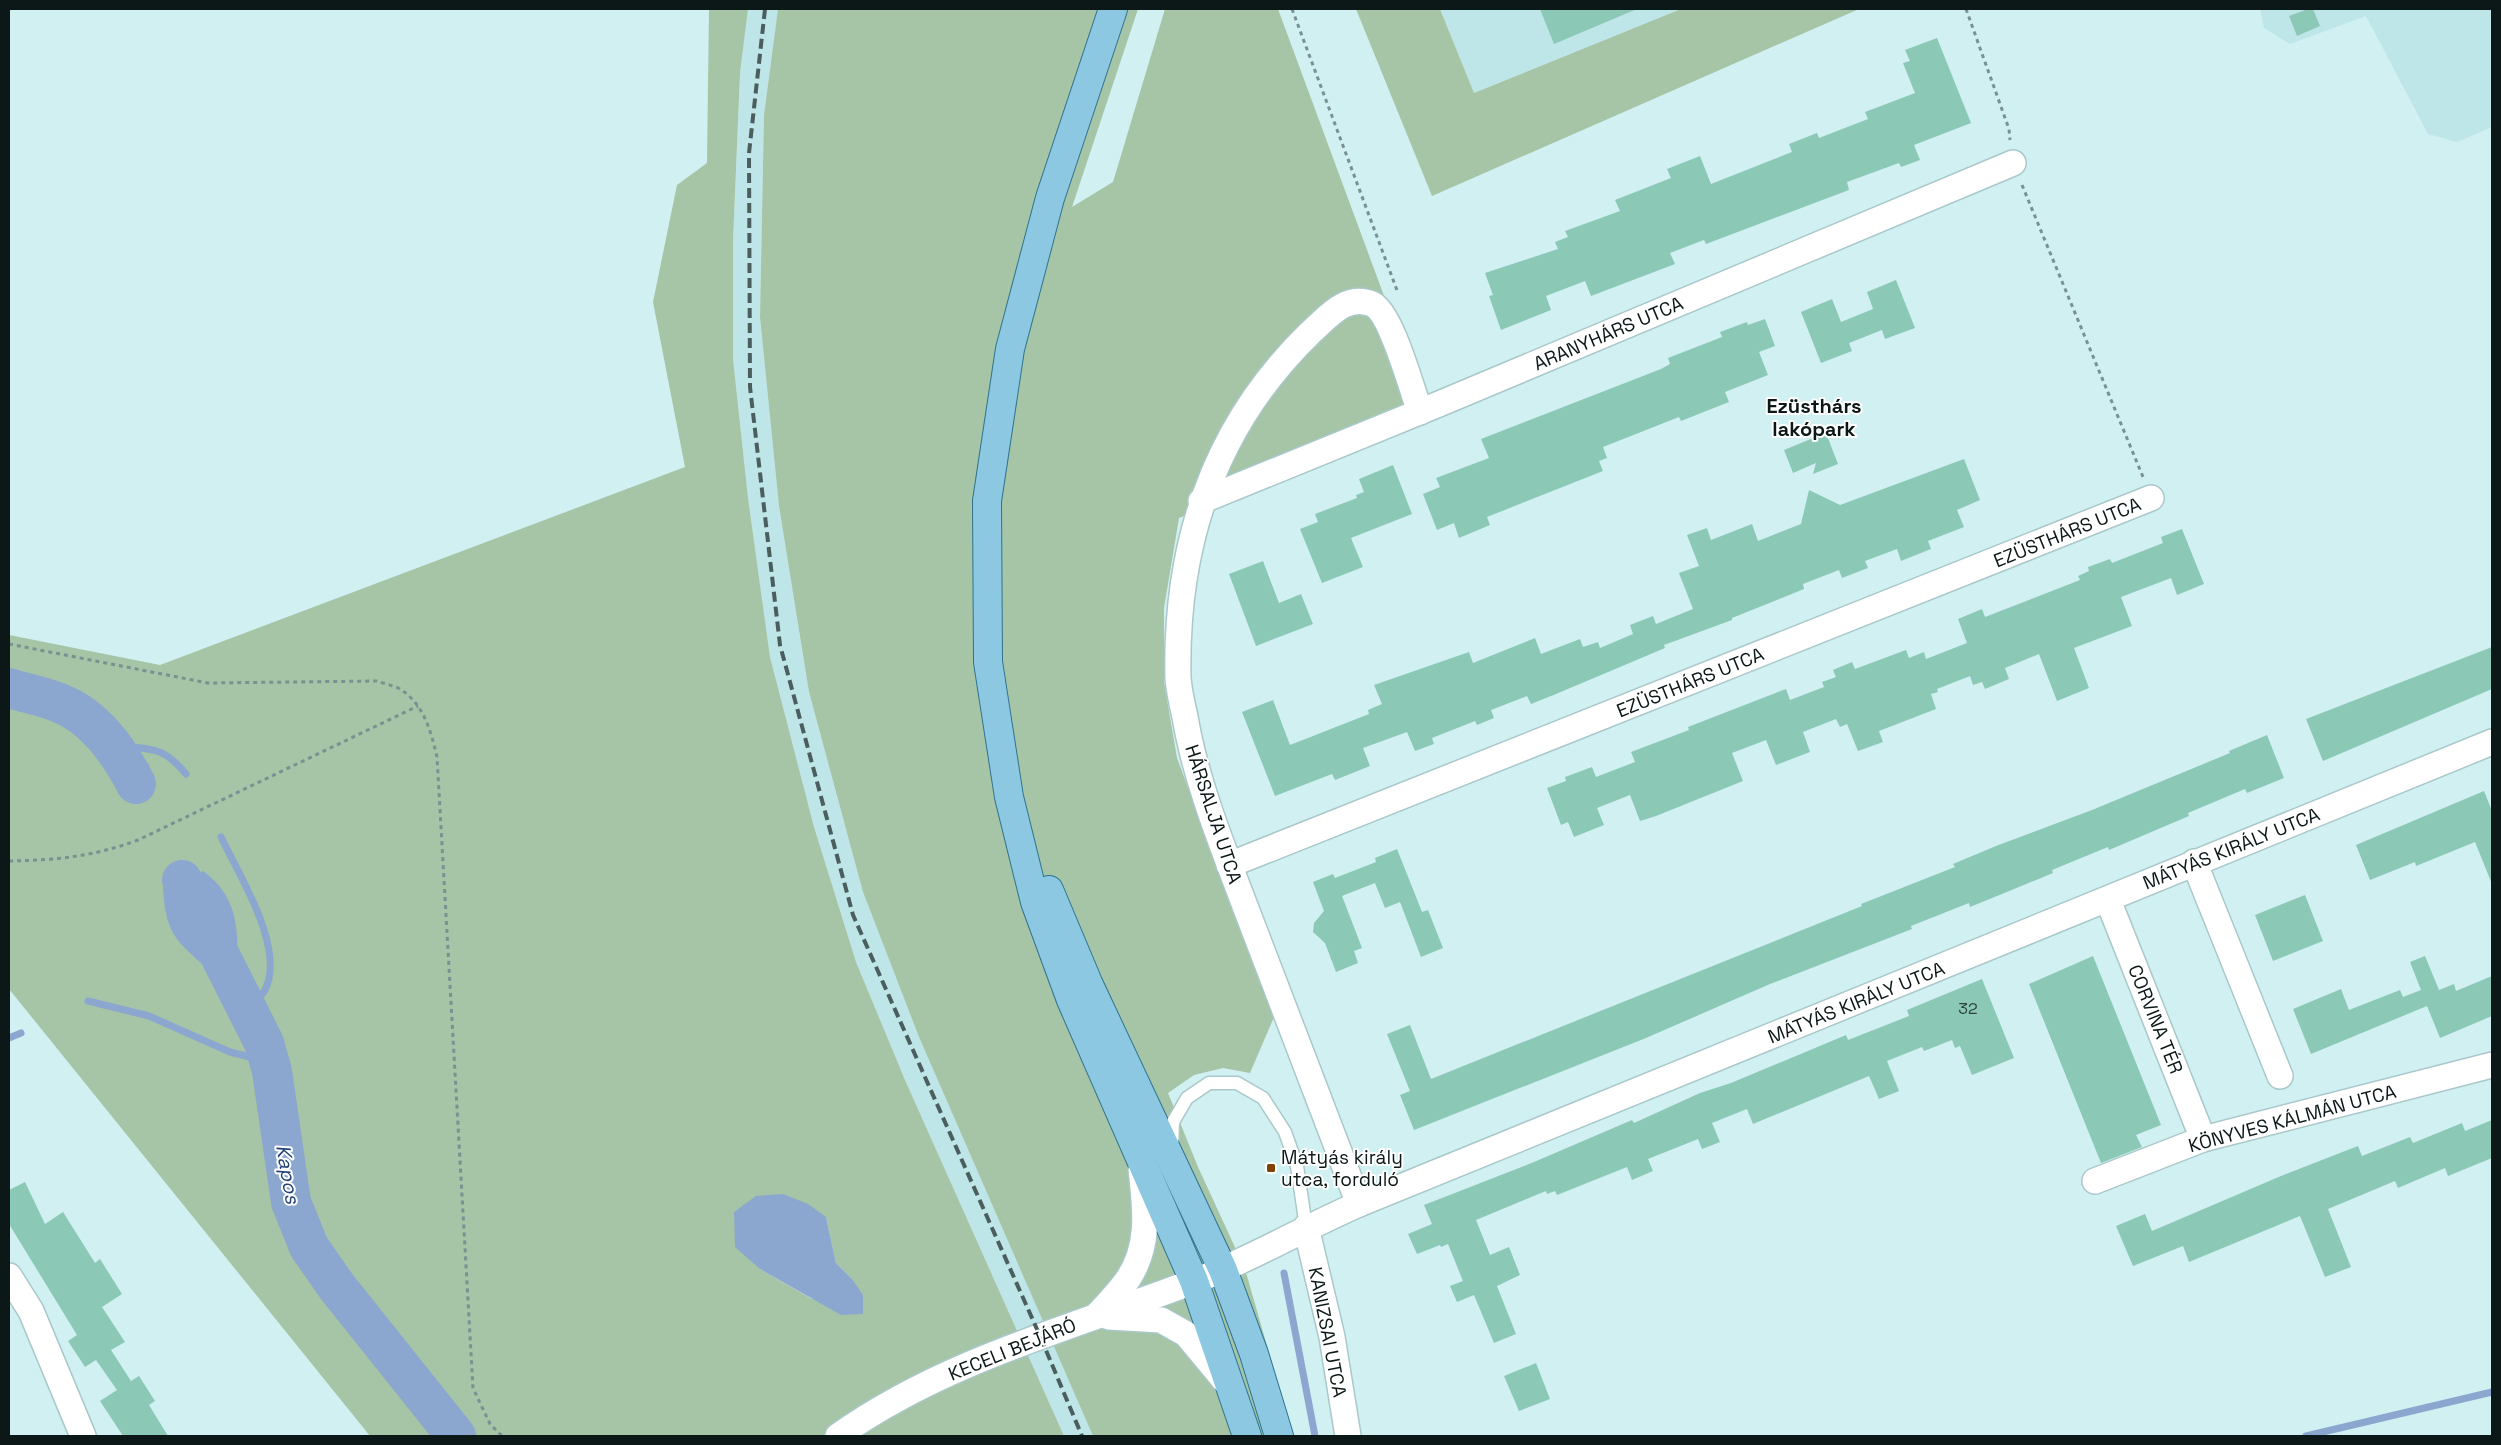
<svg xmlns="http://www.w3.org/2000/svg" width="2501" height="1445" font-family="'Space Grotesk',sans-serif">
  <style>
    .built { fill: #bee6e9 }
    .green { fill: #a6c4a6; fill-rule: evenodd }
    .water { fill: #8ba6cf }
    .lines { fill: none; stroke-linecap: round; stroke-linejoin: round }
    .stream { stroke: #8ba6cf; stroke-width: 7 }
    .river { stroke: #8ba6cf; stroke-width: 40 }
    .building { fill: #8cc8b6 }
    .service-casing { stroke: #aac8ca; stroke-width: 15 }
    .minor-casing { stroke: #aac8ca; stroke-width: 28 }
    .primary-casing { stroke: #2e738f; stroke-width: 30 }
    .path { stroke: #7a9192; stroke-width: 3; stroke-dasharray: 4 4; stroke-linecap: butt }
    .service { stroke: #fff; stroke-width: 12 }
    .minor { stroke: #fff; stroke-width: 25 }
    .primary { stroke: #8dc8e2; stroke-width: 28 }
    .rail { stroke: #4b5d5d; stroke-width: 4; stroke-dasharray: 10 5; stroke-linecap: butt }
    .poi-dot { fill: #814400; stroke: #fff; stroke-width: 2 }
    .labels { text-anchor: middle; stroke-width: 4; stroke-linejoin: round; paint-order: stroke }
    .number-label { font-size: 16px; fill: #2c433f }
    .street-label { font-size: 19px; fill: #0c1717; stroke: #fff }
    .poi-label { font-size: 19px; fill: #0c1717; stroke: #fff; text-anchor: start }
    .neighbourhood-label { font-size: 20px; font-weight: bold; fill: #0c1717; stroke: #fff }
    .water-label { font-size: 20px; font-style: italic; fill: #214377; stroke: #fff }
  </style>
  <rect width="100%" height="100%" fill="#d1f0f2"/>
  <g class="built">
    <path d="M748,9H778L764,115L760,317L779,506L809,692L863,892L919,1037L1093,1436H1064L905,1080L856,962L814,827L770,657L748,498L733,359V241L740,73Z"/>
    <path d="M1440,9H1681L1474,93Z"/>
    <path d="M2260,9H2492V127L2457,142L2428,134L2366,16L2290,44L2264,28Z"/>
  </g>
  <g class="green">
    <path d="M709,9H748L740,73L733,241V359L748,498L770,657L814,827L856,962L905,1080L1064,1436H370L9,989V635L160,665L685,467L653,302L677,185L707,163ZM826,1217L836,1263L852,1279L812,1299L760,1269Z"/>
    <path d="M778,9H1138L1072,207L1113,182L1165,9H1278L1428,415L1179,518L1164,608V682L1177,758L1274,1017L1250,1073L1223,1068L1194,1075L1168,1093L1198,1167L1245,1269L1293,1436H1093L919,1037L863,892L809,692L779,506L760,317L764,115Z"/>
    <path d="M1356,9H1440L1474,93L1681,9H1859L1432,196Z"/>
  </g>
  <g class="water">
    <path d="M105,737C123,738 136,754 149,764L151,778L118,793C115,774 99,757 105,737Z"/>
    <path d="M203,871C225,887 236,908 237,937C238,945 236,955 237,964C241,983 255,990 248,1011L237,1014C231,1003 226,989 218,980C184,943 166,944 163,888Z"/>
    <path d="M783,1194L808,1204L826,1217L836,1263L852,1279L863,1295V1314L841,1315L760,1269L735,1247L734,1212L756,1196Z"/>
  </g>
  <g class="lines">
    <g class="stream">
      <path d="M119,746C152,749 164,747 186,774"/>
      <path d="M221,837C239,875 286,948 265,990C261,997 253,1004 248,1011"/>
      <path d="M88,1001L149,1016L230,1052L269,1062"/>
      <path d="M9,1038L21,1033"/>
      <path d="M1284,1273L1315,1436"/>
      <path d="M2306,1436L2492,1392"/>
    </g>
    <g class="river">
      <path d="M9,688C25,693 42,696 57,702C95,716 119,751 136,784"/>
      <path d="M182,880L264,1043L272,1071L291,1202L309,1247L337,1287L456,1436"/>
    </g>
  </g>
  <g class="building">
    <path d="M1540,9H1637L1554,44Z"/>
    <path d="M2308,9H2313L2320,26L2297,36L2289,16Z"/>
    <path d="M1937,38L1971,123L1914,145L1920,160L1901,167L1899,163L1847,182L1849,190L1706,244L1704,240L1670,253L1675,264L1591,296L1585,281L1546,296L1551,310L1501,330L1489,296L1493,295L1485,273L1558,249L1555,242L1568,237L1565,231L1620,211L1615,200L1671,178L1667,169L1700,156L1711,184L1792,152L1789,144L1817,133L1819,138L1868,119L1865,112L1915,93L1903,63L1910,61L1905,50Z"/>
    <path d="M1896,280L1915,328L1885,339L1882,330L1849,343L1852,351L1821,363L1801,312L1832,299L1841,322L1873,309L1867,292Z"/>
    <path d="M1765,319L1775,346L1759,352L1768,375L1725,392L1729,402L1681,421L1679,417L1603,447L1607,458L1599,461L1603,471L1487,517L1490,525L1459,538L1454,523L1437,530L1423,494L1440,487L1436,478L1489,458L1481,439L1661,369L1670,364L1668,358L1722,337L1720,332L1747,322L1748,325Z"/>
    <path d="M1824,428L1838,464L1813,474L1816,463L1793,473L1784,450L1823,434Z"/>
    <path d="M1964,459L1980,500L1957,510L1964,527L1928,541L1931,549L1901,561L1897,549L1865,561L1868,568L1842,578L1839,570L1803,584L1804,589L1732,618V620L1664,645L1665,648L1556,694L1531,704L1527,696L1491,710L1494,718L1477,725L1475,721L1432,738L1434,744L1415,751L1407,732L1363,748L1370,766L1335,780L1332,774L1275,796L1242,712L1273,700L1290,745L1369,714L1368,710L1382,704L1374,685L1469,652L1473,663L1535,638L1541,654L1580,639L1583,647L1598,642L1600,648L1633,634L1630,625L1653,616L1656,624L1693,609L1679,573L1699,566L1687,535L1707,528L1711,540L1752,524L1758,541L1801,524L1809,490L1840,505Z"/>
    <path d="M1393,465L1412,514L1351,538L1363,567L1322,583L1300,529L1318,522L1315,514L1357,498L1356,495L1364,492L1359,479Z"/>
    <path d="M2182,529L2204,584L2177,595L2171,578L2121,597L2132,626L2074,648L2089,688L2057,701L2039,654L2005,668L2009,679L1985,689L1982,682L1973,685L1970,676L1937,689L1938,692L1931,694L1936,709L1879,731L1883,742L1858,751L1847,724L1840,727L1836,719L1803,732L1810,752L1776,765L1766,740L1732,753L1743,781L1656,816L1640,821L1630,795L1597,808L1604,825L1574,837L1568,822L1561,825L1547,788L1566,781L1565,777L1592,767L1596,777L1635,762L1631,752L1689,730L1688,727L1786,689L1790,700L1824,687L1822,682L1836,677L1833,670L1852,662L1855,669L1906,650L1909,658L1924,652L1926,659L1967,643L1958,619L1982,609L1985,617L2080,580L2078,576L2089,571L2088,567L2110,559L2112,563L2163,543L2161,537Z"/>
    <path d="M1263,561L1279,603L1301,594L1313,624L1256,646L1229,574Z"/>
    <path d="M2492,647V689L2323,761L2306,719Z"/>
    <path d="M2267,735L2284,778L2247,793L2245,789L2188,813L2189,816L2109,850L2108,847L2052,870L2053,873L1997,896L1970,907L1969,903L1911,926L1912,929L1770,984L1646,1038L1414,1130L1400,1095L1410,1091L1387,1034L1410,1025L1431,1079L1862,906L1861,904L1955,867L1953,864L1996,846L2092,810L2230,753L2229,751Z"/>
    <path d="M2484,791L2492,811V884L2475,842L2416,866L2415,862L2370,880L2356,845Z"/>
    <path d="M1397,849L1422,912L1428,910L1443,948L1421,957L1400,902L1385,908L1375,883L1342,896L1362,948L1354,951L1358,963L1336,972L1325,943L1313,932L1314,923L1324,911L1313,882L1333,874L1335,878L1376,862L1375,858Z"/>
    <path d="M2305,895L2323,941L2273,961L2255,915Z"/>
    <path d="M2093,956L2161,1125L2136,1135L2142,1147L2101,1163L2029,984Z"/>
    <path d="M2425,956L2439,990L2454,984L2456,991L2492,976V1016L2440,1038L2427,1006L2311,1054L2293,1009L2341,989L2349,1010L2400,990L2403,997L2421,990L2410,962Z"/>
    <path d="M1982,979L2014,1058L1972,1075L1960,1046L1955,1048L1952,1040L1924,1051L1922,1047L1887,1061L1899,1091L1879,1099L1869,1076L1753,1124L1747,1109L1712,1123L1720,1142L1702,1149L1698,1139L1648,1159L1653,1171L1632,1180L1627,1167L1557,1195L1555,1191L1547,1194L1546,1191L1476,1220L1490,1255L1509,1247L1520,1275L1497,1286L1516,1334L1494,1343L1474,1295L1457,1302L1450,1286L1463,1281L1448,1244L1441,1247L1440,1245L1417,1254L1408,1234L1432,1224L1424,1205L1534,1162L1632,1120L1634,1123L1700,1093L1731,1083L1846,1035L1848,1040L1909,1016L1907,1010Z"/>
    <path d="M2492,1120V1158L2448,1176L2445,1168L2398,1188L2395,1181L2328,1209L2351,1267L2325,1277L2300,1216L2189,1262L2183,1246L2133,1266L2116,1226L2145,1214L2152,1231L2281,1176L2358,1146L2362,1156L2410,1137L2413,1143L2462,1123L2465,1131Z"/>
    <path d="M25,1182L45,1224L63,1212L95,1263L100,1259L122,1294L102,1307L125,1342L111,1350L131,1381L139,1376L155,1401L149,1405L168,1436H123L100,1401L117,1390L96,1360L85,1367L68,1341L77,1335L9,1224V1190Z"/>
    <path d="M1536,1363L1550,1399L1519,1411L1504,1376Z"/>
  </g>
  <g class="lines">
    <g class="service-casing">
      <path id="service" d="M1172,1148L1173,1122L1187,1098L1209,1083H1237L1263,1098L1285,1132L1297,1166L1306,1227"/>
    </g>
    <g class="minor-casing">
      <g id="minor">
        <path d="M1201,501L1439,404L2013,163"/>
        <path d="M2194,862L2280,1076"/>
        <path d="M1229,865L2151,498"/>
        <path d="M2108,900L2203,1139"/>
        <path d="M2095,1181L2203,1139L2492,1065"/>
        <path d="M1359,1204C1321,1105 1283,1005 1245,906C1222,845 1196,782 1185,717C1182,704 1179,691 1178,678C1175,545 1213,427 1310,333C1327,318 1346,293 1372,304C1391,312 1412,390 1420,412"/>
        <path d="M1306,1227L1332,1337L1348,1436"/>
        <path d="M9,1276L31,1311L83,1436"/>
        <path d="M1098,1314C1108,1303 1120,1291 1128,1279C1151,1245 1145,1206 1141,1169"/>
        <path d="M1109,1317L1161,1320L1186,1334L1225,1381"/>
        <path d="M838,1436C945,1360 1074,1327 1195,1281C1251,1259 1304,1228 1359,1204L2492,742"/>
      </g>
    </g>
    <g class="primary-casing">
      <g id="primary">
        <path d="M1113,9L1050,198L1010,349L987,501L988,662L1009,797L1035,902L1071,1000L1194,1281L1247,1436"/>
        <path d="M1049,890L1089,985L1223,1270L1254,1354L1279,1436"/>
      </g>
    </g>
    <g class="path">
      <path d="M1292,9L1398,293"/>
      <path d="M1966,9L2009,129L2010,140"/>
      <path d="M2022,185L2143,477"/>
      <path d="M9,644L208,683L377,681C385,684 397,686 403,691C425,707 431,732 437,757L473,1388L490,1424L502,1436"/>
      <path d="M9,861C57,860 92,857 138,840L418,706"/>
    </g>
    <use href="#service" class="service"/>
    <use href="#minor" class="minor"/>
    <use href="#primary" class="primary"/>
    <path class="rail" d="M765,9L749,153L750,387L780,645L853,915L1040,1336L1082,1436"/>
  </g>
  <rect class="poi-dot" x="1266" y="1163" width="10" height="10" rx="2.5"/>
  <g class="labels">
    <g class="number-label">
      <text x="1968" y="1014">32</text>
    </g>
    <g class="street-label">
      <text transform="translate(1608 333) rotate(-23)" y="7">ARANYHÁRS UTCA</text>
      <text transform="translate(2067 532) rotate(-22)" y="7">EZÜSTHÁRS UTCA</text>
      <text transform="translate(1690 682) rotate(-22)" y="7">EZÜSTHÁRS UTCA</text>
      <text transform="translate(1214 814) rotate(72)" y="7">HÁRSALJA UTCA</text>
      <text transform="translate(2231 848) rotate(-22)" y="7">MÁTYÁS KIRÁLY UTCA</text>
      <text transform="translate(1856 1002) rotate(-22)" y="7">MÁTYÁS KIRÁLY UTCA</text>
      <text transform="translate(2156 1019) rotate(68)" y="7">CORVINA TÉR</text>
      <text transform="translate(2292 1118) rotate(-15)" y="7">KÖNYVES KÁLMÁN UTCA</text>
      <text transform="translate(1328 1332) rotate(79)" y="7">KANIZSAI UTCA</text>
      <text transform="translate(1012 1349) rotate(-22)" y="7">KECELI BEJÁRÓ</text>
    </g>
    <g class="poi-label">
      <text x="1281" y="1164">Mátyás király<tspan x="1281" dy="22">utca, forduló</tspan></text>
    </g>
    <g class="neighbourhood-label">
      <text x="1814" y="413">Ezüsthárs<tspan x="1814" dy="23">lakópark</tspan></text>
    </g>
    <g class="water-label">
      <text transform="translate(288 1174) rotate(80)" y="7">Kapos</text>
    </g>
  </g>
  <rect width="2501" height="1445" fill="none" stroke="#0c1717" stroke-width="20"/>
</svg>
